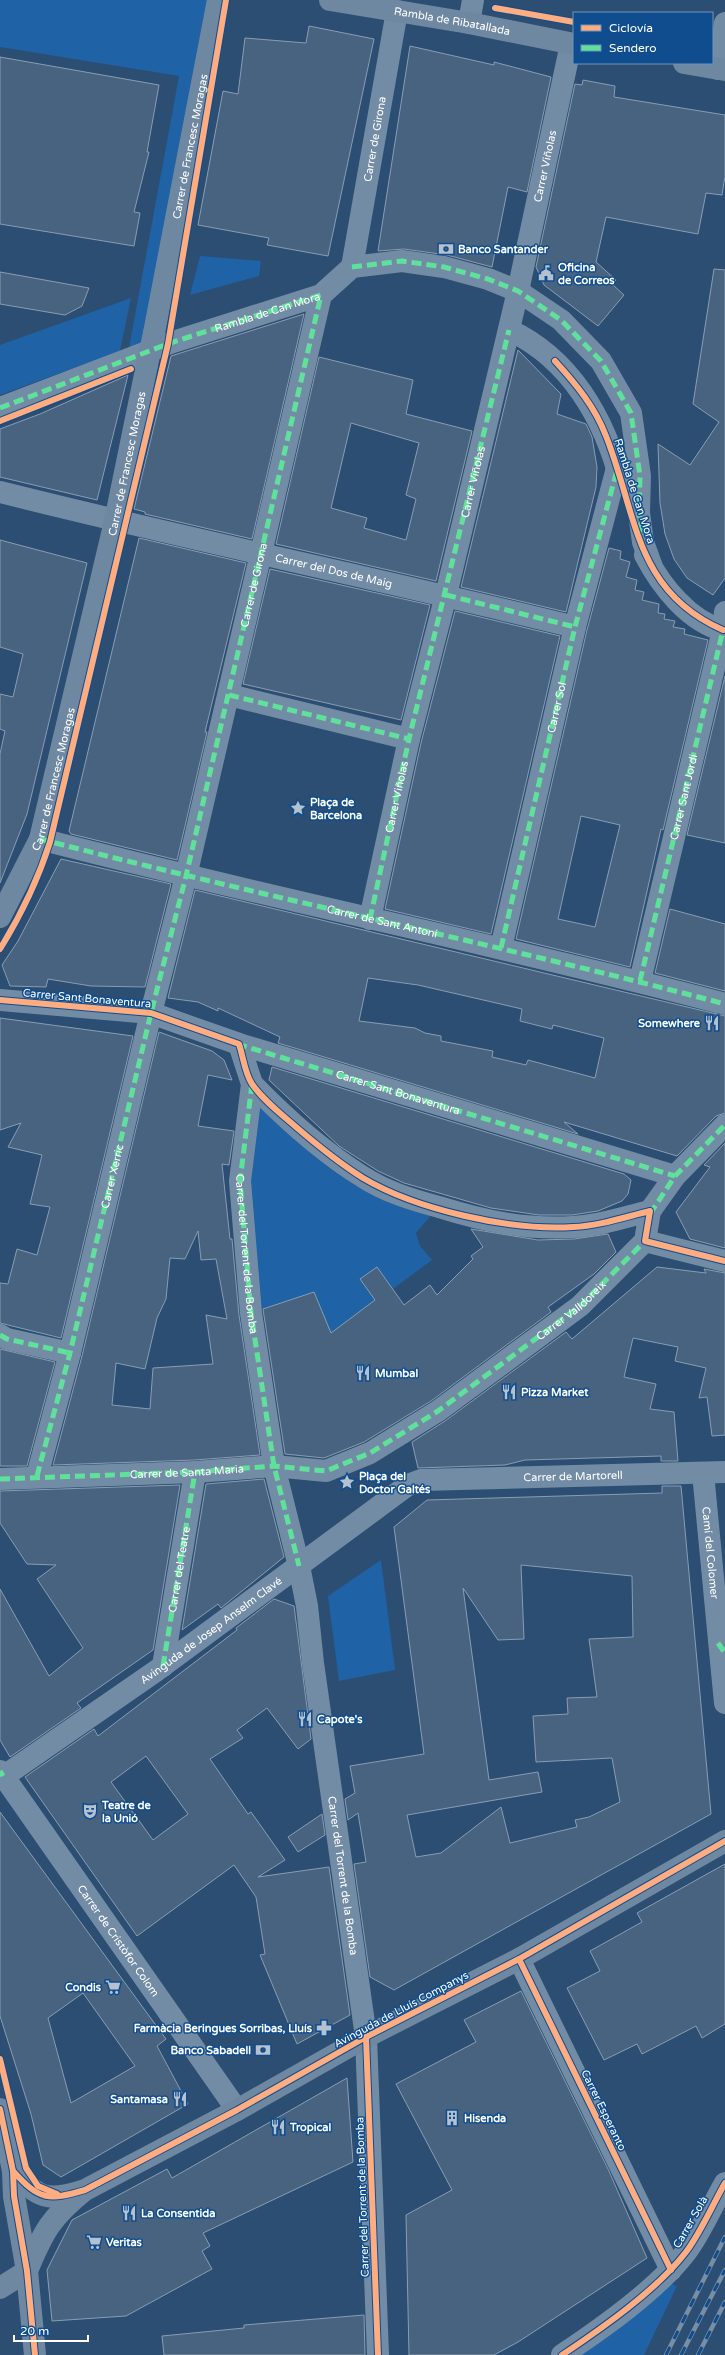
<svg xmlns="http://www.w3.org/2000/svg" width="725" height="2355" font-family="'Varela Round',sans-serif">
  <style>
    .green { fill: #1f62a5 }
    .building { fill: #486380; stroke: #889db3; fill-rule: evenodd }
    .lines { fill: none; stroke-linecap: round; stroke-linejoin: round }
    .street { stroke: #738ca5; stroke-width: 22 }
    .secondary { stroke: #6f88a2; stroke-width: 22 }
    .rail-casing { stroke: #778ea5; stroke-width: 4.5 }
    .rail { stroke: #0f4d8f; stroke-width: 3; stroke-dasharray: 9; stroke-linecap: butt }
    .secondary-bridge { stroke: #6f88a2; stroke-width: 22 }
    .quiet { stroke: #60e19b; stroke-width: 5; stroke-dasharray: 10 5; stroke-linecap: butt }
    .cycleway-casing { stroke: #0f4d8f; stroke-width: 8 }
    .cycleway { stroke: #ffac80; stroke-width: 6 }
    .labels { text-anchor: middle; stroke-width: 3; stroke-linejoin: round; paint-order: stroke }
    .street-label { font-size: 11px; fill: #fff; stroke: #0f4d8f }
    .poi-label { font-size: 11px; font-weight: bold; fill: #fff; stroke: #0f4d8f; text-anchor: start }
  </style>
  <rect width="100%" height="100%" fill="#2c4e72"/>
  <g class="green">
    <path d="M0,0H218L153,339L129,348L179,76L0,47Z"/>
    <path d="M200,256L261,261L259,276L190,295Z"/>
    <path d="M131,298L120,351L0,395V345Z"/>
    <path d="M252,1099L320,1148L438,1207L416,1233L420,1246L432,1260L393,1289L377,1267L376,1301L333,1340L314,1292L251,1313L240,1181Z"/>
    <path d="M381,1560L395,1670L339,1681L328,1596Z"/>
    <path d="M660,2279L677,2286L644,2355H562Z"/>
  </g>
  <g class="building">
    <path d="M309,26L374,39L328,256L267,245L269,238L198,225L223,91L238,94L245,38L306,43Z"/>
    <path d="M410,46L494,65V62L551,77L527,192L508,187L492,267L447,255L404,249L378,251Z"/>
    <path d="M0,57L159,85L147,152H149L134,212L140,213L134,246L0,224Z"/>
    <path d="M583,80L615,86L614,97L725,115V176L722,195L706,193L698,234L606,217L596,262L616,280L612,284L624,295L598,326L544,285L536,267L575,84L582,85Z"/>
    <path d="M714,269L725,270V578L713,595L687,578L674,559L665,534L660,503L658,444L690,465L719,422L693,404Z"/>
    <path d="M0,272L89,288L82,306L65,315L0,304Z"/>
    <path d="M304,314L252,539L145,514V512L134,509L171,356Z"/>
    <path d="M518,350L561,394L557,414L586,424L592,437L597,467L596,487L566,612L461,587Z"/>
    <path d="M319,357L413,380L406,414L472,431L436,581L276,544ZM351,423L419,443L406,495L416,499L406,540L364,528L367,518L331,508Z"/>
    <path d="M128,375L97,500L0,477V429L40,414Z"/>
    <path d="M139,538L246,563L205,732H207L177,860L71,834L69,831Z"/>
    <path d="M0,540L87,563L27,814L0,883V754L5,731L0,729V694L13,697L23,654L0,647Z"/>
    <path d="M609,548L621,551L620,559L630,562L626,577L637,580L635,590L644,592L642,600L659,604L658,613L665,614L664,619L675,621L673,627L685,629L684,634L708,640L663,830L661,829L630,967L516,939L587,630ZM581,816L620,825L595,927L558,919Z"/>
    <path d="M270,569L430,605L401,720L243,684Z"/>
    <path d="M455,611L560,636L491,934L385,909L421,743Z"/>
    <path d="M725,676V843L687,835Z"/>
    <path d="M61,859L171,884L145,987L91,986L48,979L46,987L10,986L2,965L18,941Z"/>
    <path d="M195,890L725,1016V1113L716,1116L677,1156L564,1122L578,1134L278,1043L280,1037L218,1008V1011L198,1002L168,998ZM368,978L418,985L505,1005L522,1009L520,1021L552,1029L553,1025L604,1038L595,1078L528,1060L526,1065L492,1057L493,1051L441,1041V1036L425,1033L415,1028L359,1021Z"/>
    <path d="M670,909L725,924V991L655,973Z"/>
    <path d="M0,1018L133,1036L61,1338L0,1323V1283L8,1284L17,1249L37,1255L50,1207L30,1204L42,1155L8,1147L21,1123L0,1130Z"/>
    <path d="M159,1032L212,1051L224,1060L232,1080L208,1075L198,1126L234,1131L229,1165L222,1164L230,1239H232L239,1315L260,1455L194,1460L53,1465L82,1356ZM198,1231L201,1260L216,1259L227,1319L206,1315L213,1364L153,1368L150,1409L112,1405L116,1363L145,1369L157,1318L166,1299L170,1258L185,1259Z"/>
    <path d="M272,1067L624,1174L631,1180L628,1194L622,1201L598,1211L572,1215H539L491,1208L404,1183L378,1171L339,1146L269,1080Z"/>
    <path d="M725,1143V1248L690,1239L676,1212L710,1167L704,1165Z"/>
    <path d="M471,1229L538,1240L574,1239L608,1234L616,1252L594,1274L548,1307L551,1312L431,1401L364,1442L324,1458L285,1454L263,1309L314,1292L331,1333L375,1300L360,1279L377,1267L404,1305L430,1285L437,1295L473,1259L471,1256L483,1247Z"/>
    <path d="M657,1267L706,1273L704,1269L725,1273V1435L712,1436L707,1397L699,1398L706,1368L675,1361L678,1347L633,1338L624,1377L656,1384L650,1409L674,1412L678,1461H661V1456L525,1460L505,1465L418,1468L412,1442L445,1421L566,1332L572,1339Z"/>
    <path d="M0,1349L55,1362L27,1466H0Z"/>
    <path d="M264,1479L284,1557L221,1608L218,1604L182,1630L206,1484Z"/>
    <path d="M180,1485L153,1650L77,1703L81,1708L10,1757L0,1740V1589L49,1676L83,1648L37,1579L56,1565L27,1564L0,1523V1491Z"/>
    <path d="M662,1486H681L711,1814L394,1990L370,1977L354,1864L366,1862L358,1813L348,1820L345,1799L355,1793L350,1766L424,1754L394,1527L427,1500L662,1493ZM521,1565L632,1576L633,1637L589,1639L597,1697L567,1698L568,1714L533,1716L536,1762L612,1758L620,1802L589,1817L575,1820L577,1827L510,1843L501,1807L441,1853L416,1857L407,1815L542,1792L538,1772L489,1780L463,1588L498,1640L524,1639Z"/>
    <path d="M274,1599L294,1606L311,1739L298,1749L267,1708L237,1730L243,1738L210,1759L248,1814L251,1812L285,1860L258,1877L329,1867L350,2015L297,2044L260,1955L265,1954L256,1897L234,1865L137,1936L25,1777L94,1729L98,1736L237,1630L236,1628ZM146,1756L188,1814L153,1840L111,1782Z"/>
    <path d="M0,1812L166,2039L157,2046L188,2104L61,2177L43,2165L31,2114L0,2016ZM83,1993L135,2066L71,2103L48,2018Z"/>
    <path d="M322,1814L325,1835L298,1852L288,1837Z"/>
    <path d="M725,1864V2024L702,2038L696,2026L642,2054L637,2044L604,2060L567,1988L600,1971L590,1951L642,1922L637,1913Z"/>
    <path d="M521,1991L608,2169L647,2258L518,2342L494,2355H409L406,2215L452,2190L396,2084L476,2042L464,2020Z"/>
    <path d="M347,2078L353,2162L203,2233L210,2246L202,2251L212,2269L126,2316L52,2321L47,2270L72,2220L167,2169L172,2178Z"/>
    <path d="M364,2315L365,2355H164L162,2336L244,2328V2325Z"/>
  </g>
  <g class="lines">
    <g class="street">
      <path d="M469,23L473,0"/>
      <path d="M718,69L725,23"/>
      <path id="s1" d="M352,267L397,11"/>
      <path d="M509,330C570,358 605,419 621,483"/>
      <path id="s2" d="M0,408L173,342L321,295L352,267L402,261L444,267L488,279L518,291L561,320L601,361L631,413L640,476L639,513L643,542L652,567"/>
      <path id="s3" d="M0,492C191,540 384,580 575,627"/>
      <path d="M645,555C661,586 689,622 725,631"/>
      <path d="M229,695L409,739"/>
      <path id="s4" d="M40,839C267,898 498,944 725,1004"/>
      <path id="s5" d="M370,919L409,739L446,595L518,291L571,44"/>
      <path id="s6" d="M501,948L575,627L617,468"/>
      <path id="s7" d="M640,981L723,630L725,612"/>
      <path id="s8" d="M0,1000L151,1013L239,1044L675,1176"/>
      <path id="s9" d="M239,1044L252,1084L240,1181L251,1313L274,1466L299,1566L307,1606L313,1663L366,2037L378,2355"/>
      <path d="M252,1084C286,1119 321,1151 363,1177C386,1192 413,1200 439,1207C484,1221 525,1230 573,1227C599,1226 625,1217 650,1211"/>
      <path d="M645,1241L725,1261"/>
      <path d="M0,1335L7,1339L70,1353"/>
      <path id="s10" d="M703,1473L725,1703"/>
      <path id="s11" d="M37,1476L70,1353L151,1013L186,876L321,295"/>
      <path id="s12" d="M0,1479L195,1472L274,1466L326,1471L370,1453L438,1411L580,1306L645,1241L650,1211L675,1176L725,1125"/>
      <path d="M163,1666L195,1472"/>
      <path id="s13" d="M0,1771L237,2110"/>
      <path id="s14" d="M0,1779L156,1671L408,1485L421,1480L725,1472"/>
      <path d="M519,1959L671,2270"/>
      <path d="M562,2355C601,2329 657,2290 686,2252C700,2234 713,2204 725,2183"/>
    </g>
    <g class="secondary">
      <path id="s15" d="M330,0L469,23L574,44"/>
      <path d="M684,63L725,70"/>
      <path id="s16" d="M154,333L218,0"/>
      <path id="s17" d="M0,917L40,839L115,521L147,365"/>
      <path d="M0,2109L13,2171L14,2196L27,2271L35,2355"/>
      <path d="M13,2171C38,2198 47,2202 82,2191"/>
      <path d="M27,2271C43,2232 51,2217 85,2190L237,2110L366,2037L519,1959L725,1841"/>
      <path d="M0,2288L27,2271"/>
    </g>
    <g class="rail-casing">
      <g id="rail">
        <path d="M666,2355L725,2237"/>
        <path d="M681,2355L725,2270"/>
        <path d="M698,2355L725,2302"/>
      </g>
    </g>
    <use href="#rail" class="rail"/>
    <path class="secondary-bridge" d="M147,365L154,333"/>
    <g class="quiet">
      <path d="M352,267L402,261L444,267L488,279L518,291L561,320L601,361L631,413L640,476L639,513L641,532"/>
      <path d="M0,408L173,342L321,295"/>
      <path d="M446,595L575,627"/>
      <path d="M229,695L409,739"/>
      <path d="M40,839C267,898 498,944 725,1004"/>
      <path d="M370,919L409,739L509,330"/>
      <path d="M501,948L575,627L617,470"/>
      <path d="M640,981L723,630L725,631"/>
      <path d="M237,1044L675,1176"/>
      <path id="s18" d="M252,1084L240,1181L251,1313L274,1466L299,1566"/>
      <path d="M650,1214L675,1176L725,1125"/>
      <path d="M0,1335L7,1339L70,1353"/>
      <path d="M37,1476L70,1353L151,1013L186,876L321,295"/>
      <path d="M0,1479L195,1472L274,1466L326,1471L370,1453L438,1411L580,1306L645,1241V1237"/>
      <path d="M718,1643L725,1653"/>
      <path id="s19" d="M163,1666L195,1472"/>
      <path d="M0,1771L3,1776"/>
    </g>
    <g class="cycleway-casing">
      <g id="cycleway">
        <path d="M495,8L574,22"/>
        <path d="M555,361C576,384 595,407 606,436C637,514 634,591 723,630"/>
        <path d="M0,421L131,369"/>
        <path d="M0,949C21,915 38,880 50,842L168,344L226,0"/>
        <path d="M0,1000L151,1013L239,1044C243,1056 245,1074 252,1084C263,1100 281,1114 296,1127C317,1145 339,1163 363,1178C417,1210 511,1231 573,1227C599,1226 625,1217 650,1211L645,1241L725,1261"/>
        <path d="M519,1959L671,2270"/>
        <path d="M366,2037L378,2355"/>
        <path d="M0,2059L26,2168L38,2186L57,2194"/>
        <path d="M0,2109L13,2171L14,2196L27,2271L35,2355"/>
        <path d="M13,2171C39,2200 48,2201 85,2190L237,2110L366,2037L519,1959L725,1841"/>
        <path d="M562,2355C601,2329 657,2290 686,2252C700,2234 713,2204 725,2183"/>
      </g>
    </g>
    <use href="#cycleway" class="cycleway"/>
  </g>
  <defs>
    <g id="bank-bare" transform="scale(1.2)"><path d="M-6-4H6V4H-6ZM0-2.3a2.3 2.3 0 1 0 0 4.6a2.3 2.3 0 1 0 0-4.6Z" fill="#b5c1ce" stroke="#0f4d8f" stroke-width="2.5" paint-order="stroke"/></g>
    <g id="civic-bare" transform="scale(1.2)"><path d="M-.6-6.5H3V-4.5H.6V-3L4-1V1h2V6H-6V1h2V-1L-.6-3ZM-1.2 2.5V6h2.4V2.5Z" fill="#b5c1ce" stroke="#0f4d8f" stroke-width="2.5" paint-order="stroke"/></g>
    <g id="sight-bare" transform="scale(1.2)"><path d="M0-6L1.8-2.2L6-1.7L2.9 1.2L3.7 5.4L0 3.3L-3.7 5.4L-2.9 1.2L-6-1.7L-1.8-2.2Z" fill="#b5c1ce" stroke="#0f4d8f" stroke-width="2.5" paint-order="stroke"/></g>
    <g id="restaurant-bare" transform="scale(1.2)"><path d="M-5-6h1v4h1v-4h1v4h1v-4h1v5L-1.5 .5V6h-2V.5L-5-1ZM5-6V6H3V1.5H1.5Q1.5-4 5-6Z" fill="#b5c1ce" stroke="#0f4d8f" stroke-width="2.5" paint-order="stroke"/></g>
    <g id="theatre-bare" transform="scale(1.2)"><path d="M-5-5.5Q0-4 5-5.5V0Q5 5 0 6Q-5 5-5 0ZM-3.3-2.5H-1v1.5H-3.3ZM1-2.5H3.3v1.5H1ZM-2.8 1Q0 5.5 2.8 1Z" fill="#b5c1ce" stroke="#0f4d8f" stroke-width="2.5" paint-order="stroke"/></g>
    <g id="supermarket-bare" transform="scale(1.2)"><path d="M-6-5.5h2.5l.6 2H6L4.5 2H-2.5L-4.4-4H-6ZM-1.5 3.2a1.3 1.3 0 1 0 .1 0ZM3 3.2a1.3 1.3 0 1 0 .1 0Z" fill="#b5c1ce" stroke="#0f4d8f" stroke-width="2.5" paint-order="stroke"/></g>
    <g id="pharmacy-bare" transform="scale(1.2)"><path d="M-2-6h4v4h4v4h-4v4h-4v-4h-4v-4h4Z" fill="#b5c1ce" stroke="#0f4d8f" stroke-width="2.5" paint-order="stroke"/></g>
    <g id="building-bare" transform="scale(1.2)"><path d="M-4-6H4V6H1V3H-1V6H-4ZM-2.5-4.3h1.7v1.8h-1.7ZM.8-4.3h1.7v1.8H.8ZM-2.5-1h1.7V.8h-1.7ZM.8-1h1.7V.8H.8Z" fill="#b5c1ce" stroke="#0f4d8f" stroke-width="2.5" paint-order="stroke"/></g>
  </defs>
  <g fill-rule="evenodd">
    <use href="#bank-bare" x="446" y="249"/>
    <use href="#civic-bare" x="546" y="273"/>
    <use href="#sight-bare" x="298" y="808"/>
    <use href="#restaurant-bare" x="712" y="1023"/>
    <use href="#restaurant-bare" x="363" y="1373"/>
    <use href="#restaurant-bare" x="509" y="1392"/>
    <use href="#sight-bare" x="347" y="1482"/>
    <use href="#restaurant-bare" x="305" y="1719"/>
    <use href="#theatre-bare" x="90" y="1811"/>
    <use href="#supermarket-bare" x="113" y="1987"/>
    <use href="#pharmacy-bare" x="324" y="2028"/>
    <use href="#bank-bare" x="263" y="2050"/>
    <use href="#restaurant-bare" x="180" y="2099"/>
    <use href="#building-bare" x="452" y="2118"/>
    <use href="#restaurant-bare" x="278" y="2127"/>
    <use href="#restaurant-bare" x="129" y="2213"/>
    <use href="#supermarket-bare" x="94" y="2242"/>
  </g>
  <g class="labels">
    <g class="street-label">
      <text dy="4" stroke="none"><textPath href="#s15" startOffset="124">Rambla de Ribatallada</textPath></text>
      <text dy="4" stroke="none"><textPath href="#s1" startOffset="130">Carrer de Girona</textPath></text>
      <text dy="4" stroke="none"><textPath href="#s16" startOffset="190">Carrer de Francesc Moragas</textPath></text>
      <text dy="4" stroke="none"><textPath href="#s5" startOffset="773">Carrer Viñolas</textPath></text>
      <text dy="4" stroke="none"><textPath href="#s2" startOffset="284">Rambla de Can Mora</textPath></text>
      <text dy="4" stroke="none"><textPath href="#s17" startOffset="473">Carrer de Francesc Moragas</textPath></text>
      <text dy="4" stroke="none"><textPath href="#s5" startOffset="449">Carrer Viñolas</textPath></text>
      <text transform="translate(635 491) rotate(72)" y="4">Rambla de Can Mora</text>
      <text dy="4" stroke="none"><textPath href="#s3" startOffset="343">Carrer del Dos de Maig</textPath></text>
      <text dy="4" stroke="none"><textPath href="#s11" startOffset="917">Carrer de Girona</textPath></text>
      <text dy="4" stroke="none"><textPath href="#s6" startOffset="247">Carrer Sol</textPath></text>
      <text dy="4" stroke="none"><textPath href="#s17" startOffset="149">Carrer de Francesc Moragas</textPath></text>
      <text dy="4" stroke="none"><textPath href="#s5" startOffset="125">Carrer Viñolas</textPath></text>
      <text dy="4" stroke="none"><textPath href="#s7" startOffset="189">Carrer Sant Jordi</textPath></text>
      <text dy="4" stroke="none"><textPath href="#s4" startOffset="352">Carrer de Sant Antoni</textPath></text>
      <text transform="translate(87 998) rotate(5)" y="4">Carrer Sant Bonaventura</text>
      <text dy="4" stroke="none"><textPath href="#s8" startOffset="411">Carrer Sant Bonaventura</textPath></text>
      <text dy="4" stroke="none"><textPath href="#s11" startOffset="309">Carrer Xerric</textPath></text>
      <text dy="4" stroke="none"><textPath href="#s18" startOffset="171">Carrer del Torrent de la Bomba</textPath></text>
      <text dy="4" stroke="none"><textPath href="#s12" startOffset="621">Carrer Valldoreix</textPath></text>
      <text dy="4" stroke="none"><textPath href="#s12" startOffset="187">Carrer de Santa Maria</textPath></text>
      <text dy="4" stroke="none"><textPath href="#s14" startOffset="669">Carrer de Martorell</textPath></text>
      <text dy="4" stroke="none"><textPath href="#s10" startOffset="80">Camí del Colomer</textPath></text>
      <text dy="4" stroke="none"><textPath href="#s19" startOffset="98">Carrer del Teatre</textPath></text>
      <text dy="4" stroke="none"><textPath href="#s14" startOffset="258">Avinguda de Josep Anselm Clavé</textPath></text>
      <text dy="4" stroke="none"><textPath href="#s9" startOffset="843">Carrer del Torrent de la Bomba</textPath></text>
      <text dy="4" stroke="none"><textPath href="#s13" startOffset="207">Carrer de Cristòfor Colom</textPath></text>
      <text transform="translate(401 2009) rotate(-28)" y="4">Avinguda de Lluís Companys</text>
      <text transform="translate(604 2110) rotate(64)" y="4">Carrer Esperanto</text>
      <text transform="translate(362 2197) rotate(-92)" y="4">Carrer del Torrent de la Bomba</text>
      <text transform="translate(690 2222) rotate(-60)" y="4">Carrer Solà</text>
    </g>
    <g class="poi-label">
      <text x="458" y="253">Banco Santander</text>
      <text x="558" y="271">Oficina<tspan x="558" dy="13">de Correos</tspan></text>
      <text x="310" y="806">Plaça de<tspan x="310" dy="13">Barcelona</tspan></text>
      <text x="700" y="1027" text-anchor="end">Somewhere</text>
      <text x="375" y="1377">Mumbal</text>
      <text x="521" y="1396">Pizza Market</text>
      <text x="359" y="1480">Plaça del<tspan x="359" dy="13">Doctor Galtés</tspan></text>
      <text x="317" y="1723">Capote's</text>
      <text x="102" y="1809">Teatre de<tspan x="102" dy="13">la Unió</tspan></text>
      <text x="101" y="1991" text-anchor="end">Condis</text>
      <text x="312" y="2032" text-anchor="end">Farmàcia Beringues Sorribas, Lluís</text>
      <text x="251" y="2054" text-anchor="end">Banco Sabadell</text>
      <text x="168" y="2103" text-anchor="end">Santamasa</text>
      <text x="464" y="2122">Hisenda</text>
      <text x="290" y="2131">Tropical</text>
      <text x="141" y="2217">La Consentida</text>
      <text x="106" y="2246">Veritas</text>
    </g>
  </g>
  <rect x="573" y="12" width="140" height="52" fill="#0f4d8f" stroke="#6f94bc"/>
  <rect x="581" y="25" width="20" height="6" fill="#ffac80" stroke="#6f94bc"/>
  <text x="609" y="32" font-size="12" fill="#ffffff">Ciclovía</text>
  <rect x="581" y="45" width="20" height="6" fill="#60e19b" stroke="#6f94bc"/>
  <text x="609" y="52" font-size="12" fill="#ffffff">Sendero</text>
  <path d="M14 2335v6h74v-6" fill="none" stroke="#ffffff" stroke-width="2"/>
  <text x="20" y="2335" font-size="12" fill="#ffffff" stroke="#0f4d8f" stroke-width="3" paint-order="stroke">20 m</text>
</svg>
